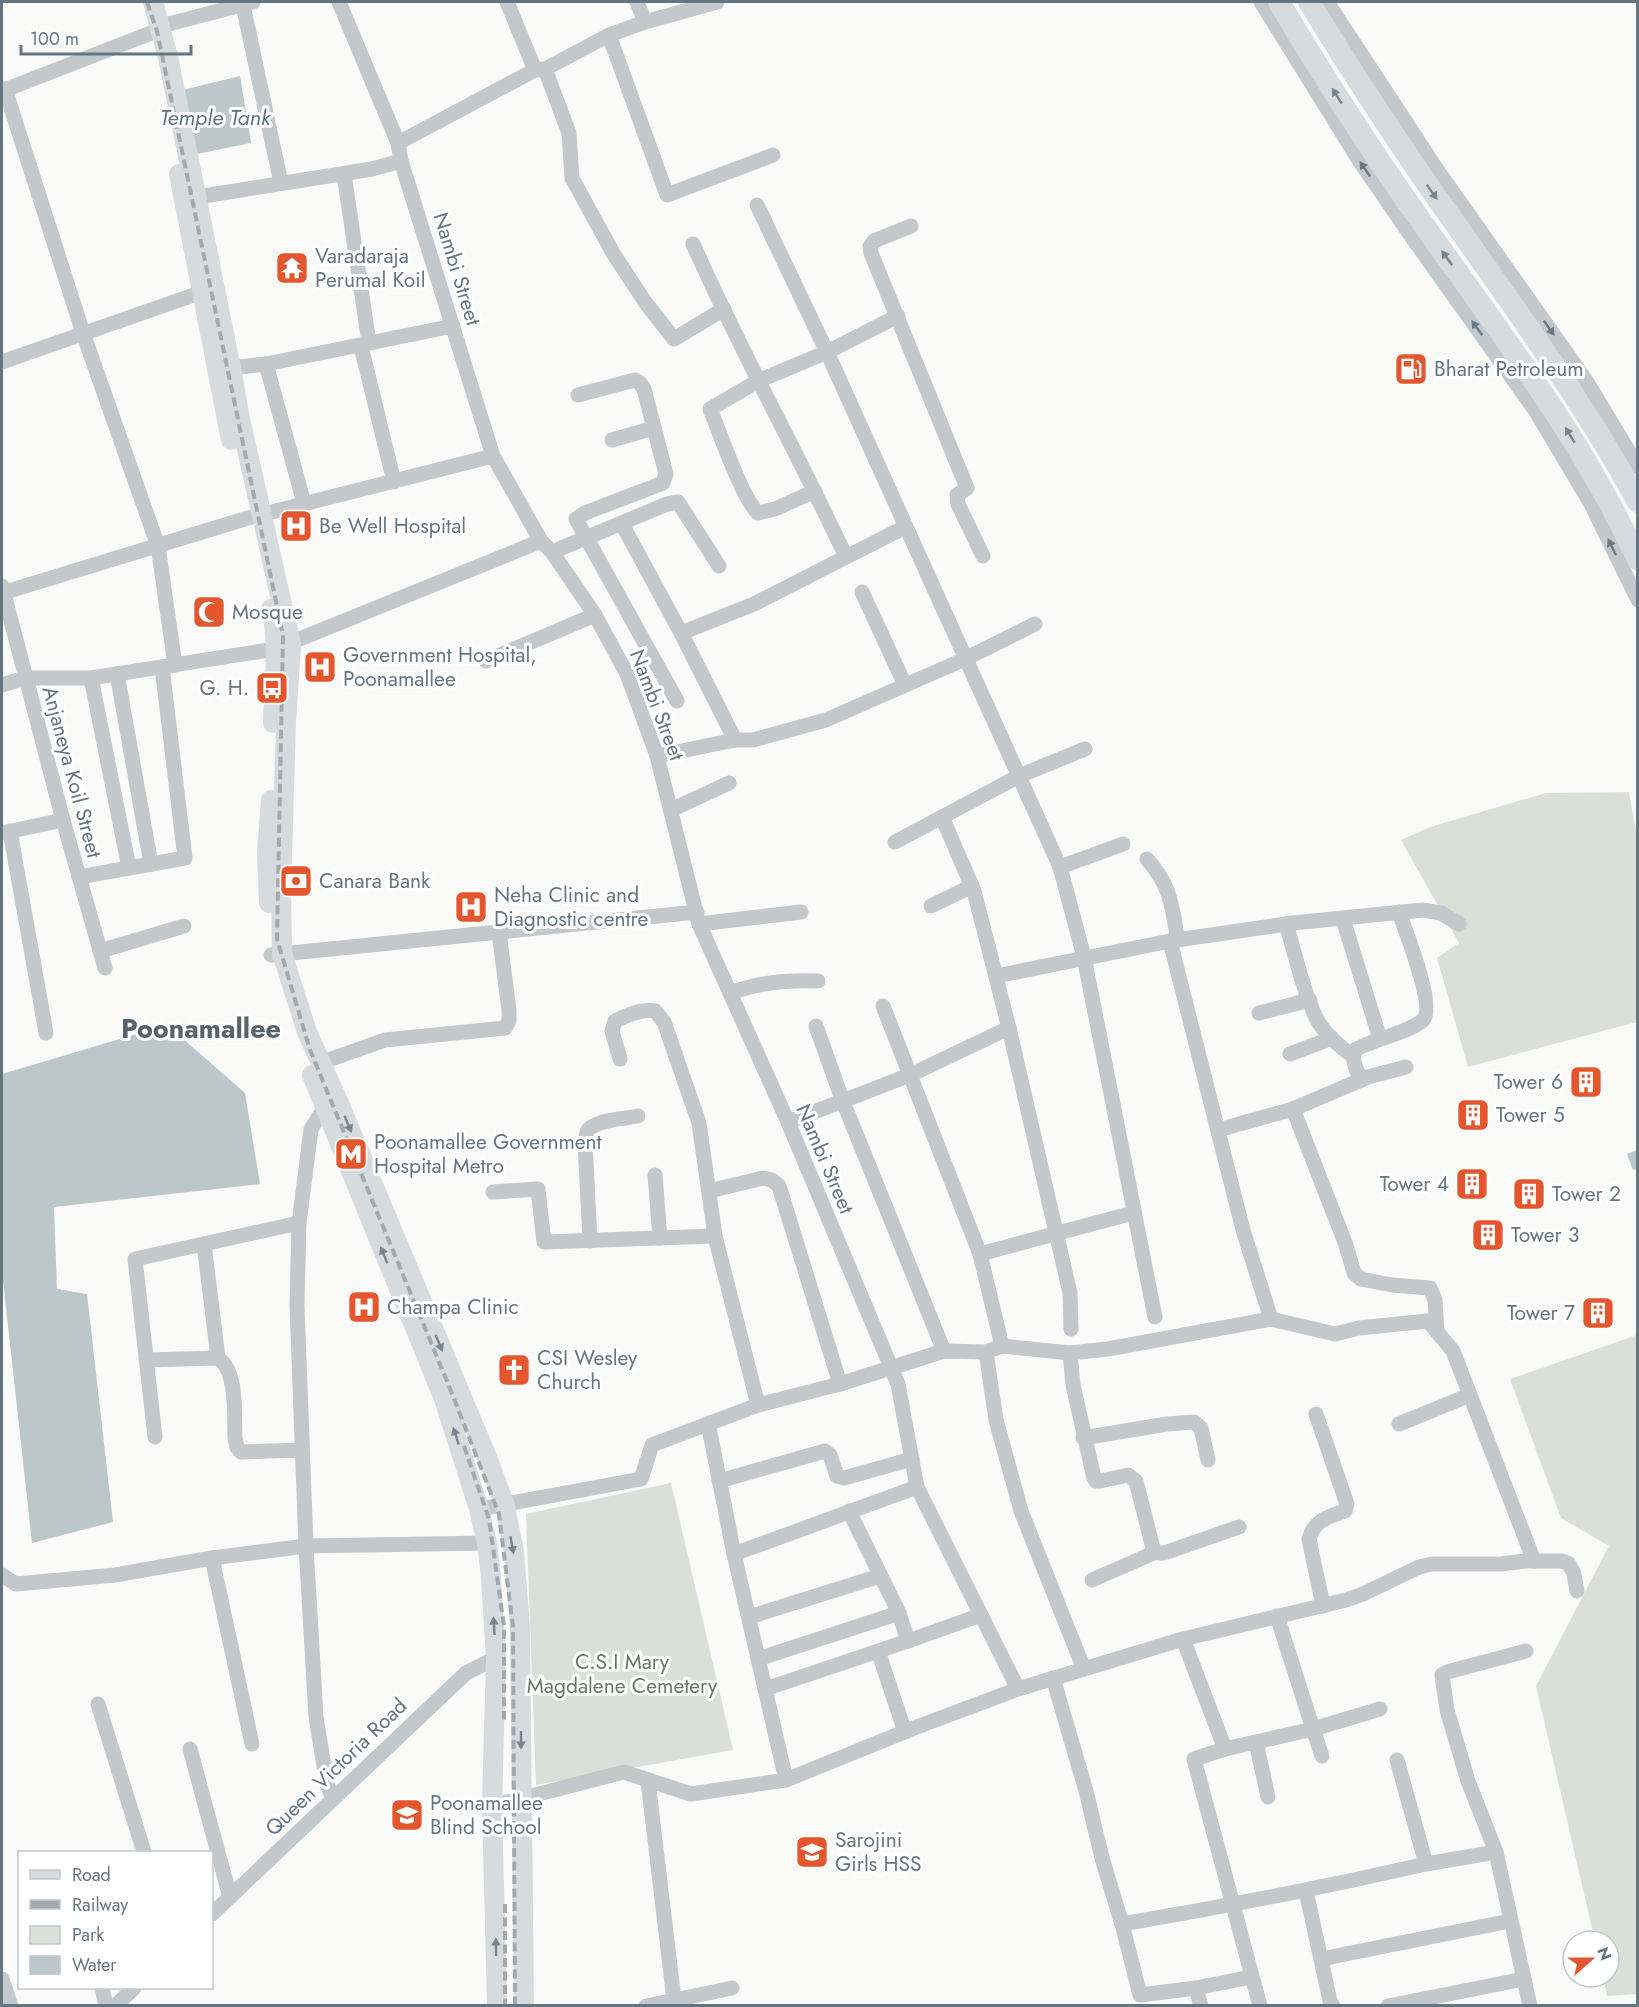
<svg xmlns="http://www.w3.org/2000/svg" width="1639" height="2007" font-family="Jost,sans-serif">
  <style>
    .green { fill: #dadfd7 }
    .water { fill: #bbc7cb }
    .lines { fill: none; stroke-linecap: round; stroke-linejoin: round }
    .minor { stroke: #c3c8cc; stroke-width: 15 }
    .major { stroke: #d6dbdf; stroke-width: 20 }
    .highway { stroke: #d6dbdf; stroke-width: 22 }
    .rail { stroke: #a2aab0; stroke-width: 4; stroke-dasharray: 9 4.5; stroke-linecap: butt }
    .oneway { fill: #768591 }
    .oneway2 { fill: #6a7a87 }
    .labels { text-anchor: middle; stroke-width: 6; stroke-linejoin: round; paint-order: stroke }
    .poi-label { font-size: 21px; fill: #657683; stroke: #fff; text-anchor: start }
    .street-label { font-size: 21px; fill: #657683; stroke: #fff }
    .park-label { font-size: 21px; fill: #687a64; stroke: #fff }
    .water-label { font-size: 22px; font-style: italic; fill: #60757c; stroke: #fff }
    .district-label { font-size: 27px; font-weight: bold; fill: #57646e; stroke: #fff }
  </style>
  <rect width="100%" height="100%" fill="#fafaf8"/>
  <g class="green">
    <path d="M1629,792L1638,842L1637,1022L1468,1067L1437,958L1459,943L1401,840L1430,827L1546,793Z"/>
    <path d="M1637,1335L1638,1994L1607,1996L1603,1977H1609V1941H1595L1536,1686L1609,1546L1561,1518L1510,1379Z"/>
    <path d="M671,1483L733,1750L536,1785L526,1514Z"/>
  </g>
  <g class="water">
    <path d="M240,76L251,143L192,155L179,91Z"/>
    <path d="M167,1025L245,1093L260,1184L54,1207L57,1289L87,1294L113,1522L32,1543L2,1272V1074Z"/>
    <path d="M1637,1150V1169L1633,1170L1627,1154Z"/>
  </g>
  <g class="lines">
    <g class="minor">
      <path d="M339,2L398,143L401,161L493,456L541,541L552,552L595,615L627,674L657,756L699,924L788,1122L898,1384L917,1487L1018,1689"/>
      <path d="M507,2L535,70"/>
      <path d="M637,2L645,22"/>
      <path d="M1261,2L1359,160L1409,233L1535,410L1591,504L1638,600"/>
      <path d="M1327,2L1438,171L1587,382L1638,467"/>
      <path d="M243,5L281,183"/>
      <path d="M609,35L667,195L773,155"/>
      <path d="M545,69L569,133L572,178L613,253L645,302L674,339L724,309"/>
      <path d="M5,89L83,333L158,546L175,665"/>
      <path d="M2,91L151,33L161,26L253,2"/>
      <path d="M398,143L535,70L545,69L609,35L645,22L717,2"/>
      <path d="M344,174L369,343"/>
      <path d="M197,197L372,169L401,161"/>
      <path d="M757,205L827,352L1060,867L1084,957L1155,1317"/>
      <path d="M911,226L874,241L870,247L871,253L967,488L957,495L958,504L983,556"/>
      <path d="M693,244C740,350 797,452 846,557"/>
      <path d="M361,346L394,482"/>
      <path d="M2,362L211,289"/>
      <path d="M266,364L304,503"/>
      <path d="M231,368L266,364L453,326"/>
      <path d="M578,395L635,380L640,383L644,389L666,474L663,483L585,513L576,519L677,701"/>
      <path d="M612,440L654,428"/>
      <path d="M815,491L775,509L758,513C742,498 720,433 710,409L758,381L827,352L898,316"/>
      <path d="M622,524L681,633L735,740"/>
      <path d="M552,552L667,504L678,502L719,566"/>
      <path d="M2,586L63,820L105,968"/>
      <path d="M862,592L905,685"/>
      <path d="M2,593L248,518L493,456"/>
      <path d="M681,633L754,604L905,527"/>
      <path d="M486,661L595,615"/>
      <path d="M117,674L151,864"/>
      <path d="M91,678L129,868"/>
      <path d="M2,685L25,678H91L275,649L541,541"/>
      <path d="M657,756L735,740H753L826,720L965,659L1035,624"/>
      <path d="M671,810L729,783"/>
      <path d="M942,817L974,891L1009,1028L1070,1293L1071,1329"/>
      <path d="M10,831L46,1033"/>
      <path d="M2,833L63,820"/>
      <path d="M895,842L1019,776L1085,749"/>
      <path d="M1147,859C1172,888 1171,904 1178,940"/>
      <path d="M1060,867L1123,844"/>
      <path d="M79,877L185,858L162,667"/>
      <path d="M931,906L972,886"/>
      <path d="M1343,919L1380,1039"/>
      <path d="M699,924L801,912"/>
      <path d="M1286,924C1295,953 1305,999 1319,1023C1328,1037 1340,1047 1353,1056"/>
      <path d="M1170,941L1243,1230L1271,1319"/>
      <path d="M100,951L184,926"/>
      <path d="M271,955L697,912"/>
      <path d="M996,976L1170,941L1293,923L1423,910L1441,913L1459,924"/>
      <path d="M730,993C762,982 785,980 818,981"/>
      <path d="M883,1006L980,1254L1002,1346"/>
      <path d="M1259,1013L1310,1000"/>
      <path d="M816,1026L842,1099L944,1351"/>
      <path d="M1290,1054L1332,1038"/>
      <path d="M620,1059L612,1031L615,1021C628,1015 640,1009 655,1011L664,1022L699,1123L715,1236L758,1405"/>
      <path d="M320,1063L385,1040L505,1028L509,1021V1010L499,932"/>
      <path d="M1361,1080C1357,1070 1351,1061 1355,1050C1373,1039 1409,1033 1423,1020C1436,1007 1405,930 1399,912"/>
      <path d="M1293,1109L1346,1245L1354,1273L1361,1279L1392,1285L1430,1288L1435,1300L1437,1332"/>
      <path d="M788,1122L910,1075L1009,1028"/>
      <path d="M1218,1130L1293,1109L1368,1077L1406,1067"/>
      <path d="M655,1175L660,1238"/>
      <path d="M709,1191L763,1178L772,1180L779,1186L840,1384"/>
      <path d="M493,1192L538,1189L544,1242L715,1236"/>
      <path d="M590,1241L585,1142C586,1137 586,1131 590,1128C602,1119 624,1119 638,1116"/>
      <path d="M204,1244L218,1358"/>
      <path d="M980,1254L1133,1213"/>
      <path d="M986,1352L996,1420L1021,1511L1084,1669"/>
      <path d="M1070,1353L1073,1385L1094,1478L1096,1481H1100L1128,1475L1136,1481L1153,1548C1158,1555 1162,1554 1170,1551L1239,1527"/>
      <path d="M146,1360L218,1358C238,1371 234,1415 235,1438L237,1447L241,1452L302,1450"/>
      <path d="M1316,1414L1347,1504L1345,1511C1328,1517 1314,1520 1309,1539L1323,1606"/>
      <path d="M708,1423L734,1554L786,1780"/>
      <path d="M1399,1424L1470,1395"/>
      <path d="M155,1437L135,1259L299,1223"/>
      <path d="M1083,1438L1167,1424L1194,1422L1201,1428L1208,1460"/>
      <path d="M719,1481L825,1451L830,1455L837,1476L844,1478L912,1459"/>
      <path d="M479,1509L641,1479L652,1445L758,1405L840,1384L944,1351L986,1352L1002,1346L1070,1353L1108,1349L1271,1319L1335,1334L1359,1328L1428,1321L1453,1351L1534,1561"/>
      <path d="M849,1511L899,1613L908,1641"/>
      <path d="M734,1554L917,1487"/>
      <path d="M212,1558L252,1744"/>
      <path d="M2,1575L16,1584L115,1575L212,1558L306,1546L487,1543"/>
      <path d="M1092,1580L1156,1552"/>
      <path d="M749,1617L880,1576"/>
      <path d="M1183,1639L1225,1749L1194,1759L1260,2006"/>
      <path d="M878,1651L905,1732"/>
      <path d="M1526,1651L1447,1672L1442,1675L1447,1710L1468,1781L1496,1852L1530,2006"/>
      <path d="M758,1659L899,1613"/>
      <path d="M1053,1678L1086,1791L1102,1858L1122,1924L1140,1995L1196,1988L1201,2006"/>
      <path d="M765,1689L911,1640L981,1615"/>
      <path d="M98,1704L144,1852"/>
      <path d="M1256,1742L1268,1797"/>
      <path d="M190,1749L230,1897"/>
      <path d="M1225,1749L1313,1729L1277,1616"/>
      <path d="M1322,1756L1313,1729L1380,1709"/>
      <path d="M648,1781L674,2000"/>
      <path d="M333,1799L327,1784L316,1717L306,1546L297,1305L299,1223L311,1129L325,1107L333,1103"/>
      <path d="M492,1806L624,1772L691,1794L786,1780L914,1728L1018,1689L1183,1639L1346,1600L1363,1594L1419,1567L1432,1564H1501L1526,1561H1562L1569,1564L1574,1574L1577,1591"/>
      <path d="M1426,1864L1496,1852"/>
      <path d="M1306,1891L1330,2001L1333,2006"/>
      <path d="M212,1914L466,1673L496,1658"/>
      <path d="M1122,1924C1224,1907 1325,1887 1426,1864L1397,1760"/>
      <path d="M1321,1959L1510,1921"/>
      <path d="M2,1979L11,2006"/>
      <path d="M102,1988L106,2006"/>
      <path d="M1196,1988L1251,1977"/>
      <path d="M115,2006L134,1988"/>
      <path d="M646,2006L732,1988"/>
      <path d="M1388,2006L1524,1979"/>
    </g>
    <g class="major">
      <path d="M153,2L168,57L231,368L240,419L291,644L286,722L281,891L282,953L307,1032L338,1101L487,1457L505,1506L514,1552L520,1626L524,2006"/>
      <path d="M179,174L231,440"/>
      <path d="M271,609C280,645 274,685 273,723"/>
      <path d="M269,903L267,853L271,800"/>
      <path d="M312,1075L444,1399L479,1509L487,1543L491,1578L496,1658L492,1806L497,2006"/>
    </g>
    <g class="highway">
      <path d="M1279,2C1329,86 1383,169 1441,249C1513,350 1586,447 1638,560"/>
      <path d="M1309,2C1358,82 1409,160 1464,236C1525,323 1587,408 1638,502"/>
    </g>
    <g class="rail">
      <path d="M147,2L157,31L283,635L277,939L310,1050L449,1386L499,1514L513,1627L515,2006"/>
      <path d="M464,1446L489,1519L504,1626V1721"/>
      <path d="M505,1904V2006"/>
    </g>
  </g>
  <defs><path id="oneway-solid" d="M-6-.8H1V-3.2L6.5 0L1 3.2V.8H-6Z" transform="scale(1.5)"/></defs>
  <g class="oneway">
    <use href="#oneway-solid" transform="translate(1337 96) rotate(-122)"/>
    <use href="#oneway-solid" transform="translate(1432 192) rotate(55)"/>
    <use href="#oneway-solid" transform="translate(1447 258) rotate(-126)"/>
    <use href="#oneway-solid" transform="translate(1570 435) rotate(-121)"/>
    <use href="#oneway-solid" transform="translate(348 1124) rotate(67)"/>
    <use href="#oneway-solid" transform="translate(384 1255) rotate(-112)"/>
    <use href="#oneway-solid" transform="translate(439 1343) rotate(67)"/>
    <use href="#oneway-solid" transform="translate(456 1436) rotate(-108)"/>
    <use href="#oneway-solid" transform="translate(512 1545) rotate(80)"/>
    <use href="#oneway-solid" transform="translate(494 1626) rotate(-93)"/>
    <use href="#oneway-solid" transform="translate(521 1740) rotate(90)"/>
    <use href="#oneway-solid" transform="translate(496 1947) rotate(-91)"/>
  </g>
  <g class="oneway2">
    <use href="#oneway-solid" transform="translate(1365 169) rotate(-124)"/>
    <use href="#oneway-solid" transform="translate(1477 328) rotate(-126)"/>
    <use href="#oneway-solid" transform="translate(1549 328) rotate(55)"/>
    <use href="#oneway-solid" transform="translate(1612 547) rotate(-116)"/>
  </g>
  <defs>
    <g id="temple-square" transform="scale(1.725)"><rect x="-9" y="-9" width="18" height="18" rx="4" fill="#e4572e" stroke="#fff"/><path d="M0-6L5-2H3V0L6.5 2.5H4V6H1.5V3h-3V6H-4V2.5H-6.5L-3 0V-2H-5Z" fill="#fff"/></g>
    <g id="fuel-square" transform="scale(1.725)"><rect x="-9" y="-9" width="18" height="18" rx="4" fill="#e4572e" stroke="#fff"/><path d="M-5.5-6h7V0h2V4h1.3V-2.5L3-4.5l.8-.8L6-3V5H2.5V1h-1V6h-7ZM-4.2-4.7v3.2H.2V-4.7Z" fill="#fff"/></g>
    <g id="hospital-square" transform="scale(1.725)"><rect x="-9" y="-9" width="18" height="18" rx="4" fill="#e4572e" stroke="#fff"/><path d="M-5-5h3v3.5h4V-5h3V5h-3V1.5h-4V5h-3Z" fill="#fff"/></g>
    <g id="mosque-square" transform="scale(1.725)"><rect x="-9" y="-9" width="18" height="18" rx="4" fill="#e4572e" stroke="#fff"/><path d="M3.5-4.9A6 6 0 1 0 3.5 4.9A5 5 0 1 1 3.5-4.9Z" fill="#fff"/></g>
    <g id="bus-square" transform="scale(1.725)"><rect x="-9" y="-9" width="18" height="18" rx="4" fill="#e4572e" stroke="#fff"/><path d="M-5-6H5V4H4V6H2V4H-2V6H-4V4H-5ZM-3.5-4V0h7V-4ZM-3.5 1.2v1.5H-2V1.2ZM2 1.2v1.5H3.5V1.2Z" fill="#fff"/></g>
    <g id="bank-square" transform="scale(1.725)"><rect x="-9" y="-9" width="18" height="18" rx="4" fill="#e4572e" stroke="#fff"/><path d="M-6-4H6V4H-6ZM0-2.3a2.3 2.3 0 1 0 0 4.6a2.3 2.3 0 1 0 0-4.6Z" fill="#fff"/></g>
    <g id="building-square" transform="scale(1.725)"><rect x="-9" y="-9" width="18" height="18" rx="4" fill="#e4572e" stroke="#fff"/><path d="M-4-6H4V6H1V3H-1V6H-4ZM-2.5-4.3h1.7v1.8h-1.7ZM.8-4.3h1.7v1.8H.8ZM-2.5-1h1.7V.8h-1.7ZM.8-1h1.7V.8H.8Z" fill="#fff"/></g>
    <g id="metro-square" transform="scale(1.725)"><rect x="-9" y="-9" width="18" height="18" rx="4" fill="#e4572e" stroke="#fff"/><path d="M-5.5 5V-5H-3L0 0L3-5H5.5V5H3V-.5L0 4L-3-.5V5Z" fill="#fff"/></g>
    <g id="church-square" transform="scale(1.725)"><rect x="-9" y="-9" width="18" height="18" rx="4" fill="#e4572e" stroke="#fff"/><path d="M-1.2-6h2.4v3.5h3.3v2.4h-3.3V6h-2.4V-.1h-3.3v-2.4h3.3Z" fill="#fff"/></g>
    <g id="school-square" transform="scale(1.725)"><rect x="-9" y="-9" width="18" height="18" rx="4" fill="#e4572e" stroke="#fff"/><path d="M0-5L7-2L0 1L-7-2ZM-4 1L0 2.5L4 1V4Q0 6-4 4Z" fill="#fff"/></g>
  </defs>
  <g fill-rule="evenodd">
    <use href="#temple-square" x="292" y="268"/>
    <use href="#fuel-square" x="1411" y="369"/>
    <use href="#hospital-square" x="296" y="526"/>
    <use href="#mosque-square" x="209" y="612"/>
    <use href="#hospital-square" x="320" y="667"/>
    <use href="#bus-square" x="272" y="688"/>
    <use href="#bank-square" x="296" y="881"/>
    <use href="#hospital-square" x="471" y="907"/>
    <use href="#building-square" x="1586" y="1082"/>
    <use href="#building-square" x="1473" y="1115"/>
    <use href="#metro-square" x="351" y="1154"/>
    <use href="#building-square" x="1472" y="1184"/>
    <use href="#building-square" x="1529" y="1194"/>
    <use href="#building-square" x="1488" y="1235"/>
    <use href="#hospital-square" x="364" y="1307"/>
    <use href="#building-square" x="1598" y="1313"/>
    <use href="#church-square" x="514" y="1370"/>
    <use href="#school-square" x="407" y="1815"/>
    <use href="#school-square" x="812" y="1852"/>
  </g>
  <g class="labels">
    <g class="poi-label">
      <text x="315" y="263">Varadaraja<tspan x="315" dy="24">Perumal Koil</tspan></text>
      <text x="1434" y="376">Bharat Petroleum</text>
      <text x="319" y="533">Be Well Hospital</text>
      <text x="232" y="619">Mosque</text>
      <text x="343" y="662">Government Hospital,<tspan x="343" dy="24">Poonamallee</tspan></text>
      <text x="249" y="695" text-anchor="end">G. H.</text>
      <text x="319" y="888">Canara Bank</text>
      <text x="494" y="902">Neha Clinic and<tspan x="494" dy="24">Diagnostic centre</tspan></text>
      <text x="1563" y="1089" text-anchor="end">Tower 6</text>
      <text x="1496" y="1122">Tower 5</text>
      <text x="374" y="1149">Poonamallee Government<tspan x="374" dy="24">Hospital Metro</tspan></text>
      <text x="1449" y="1191" text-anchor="end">Tower 4</text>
      <text x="1552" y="1201">Tower 2</text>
      <text x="1511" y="1242">Tower 3</text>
      <text x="387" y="1314">Champa Clinic</text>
      <text x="1575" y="1320" text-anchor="end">Tower 7</text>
      <text x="537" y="1365">CSI Wesley<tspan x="537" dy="24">Church</tspan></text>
      <text x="430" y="1810">Poonamallee<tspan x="430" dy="24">Blind School</tspan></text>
      <text x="835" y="1847">Sarojini<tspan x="835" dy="24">Girls HSS</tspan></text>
    </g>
    <g class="street-label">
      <text transform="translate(457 269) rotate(73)" y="7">Nambi Street</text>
      <text transform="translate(657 705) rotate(69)" y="7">Nambi Street</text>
      <text transform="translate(72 772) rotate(75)" y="7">Anjaneya Koil Street</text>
      <text transform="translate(825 1159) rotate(67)" y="7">Nambi Street</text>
      <text transform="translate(336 1767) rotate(-44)" y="7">Queen Victoria Road</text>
    </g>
    <g class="park-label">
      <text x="622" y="1669">C.S.I Mary<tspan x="622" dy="24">Magdalene Cemetery</tspan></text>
    </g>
    <g class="water-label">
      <text x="215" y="125">Temple Tank</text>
    </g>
    <g class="district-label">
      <text x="201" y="1038">Poonamallee</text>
    </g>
  </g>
  <rect width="1639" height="2007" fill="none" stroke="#657683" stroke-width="6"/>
  <rect x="18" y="1851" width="195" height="138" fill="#ffffff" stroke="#c1c8cd" stroke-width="1.5"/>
  <rect x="30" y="1870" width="30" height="9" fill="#d6dbdf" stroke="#c1c8cd" stroke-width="1.5"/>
  <text x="72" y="1881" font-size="18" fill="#657683">Road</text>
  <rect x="30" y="1900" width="30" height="9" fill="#a2aab0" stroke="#c1c8cd" stroke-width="1.5"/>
  <text x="72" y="1911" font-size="18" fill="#657683">Railway</text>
  <rect x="30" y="1926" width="30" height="18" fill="#dadfd7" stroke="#c1c8cd" stroke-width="1.5"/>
  <text x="72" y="1941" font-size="18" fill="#657683">Park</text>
  <rect x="30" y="1956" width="30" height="18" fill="#bbc7cb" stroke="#c1c8cd" stroke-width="1.5"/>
  <text x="72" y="1971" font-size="18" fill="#657683">Water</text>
  <g transform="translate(1591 1959) rotate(69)"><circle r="28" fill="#ffffff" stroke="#c1c8cd" stroke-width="1.5"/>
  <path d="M0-4.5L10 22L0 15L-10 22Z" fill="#e4572e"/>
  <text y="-9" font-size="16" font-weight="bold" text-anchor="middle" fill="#657683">N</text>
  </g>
  <path d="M21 45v9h170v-9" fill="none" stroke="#657683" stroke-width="3"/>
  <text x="30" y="45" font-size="18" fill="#657683" stroke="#ffffff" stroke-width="4.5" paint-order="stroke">100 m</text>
</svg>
